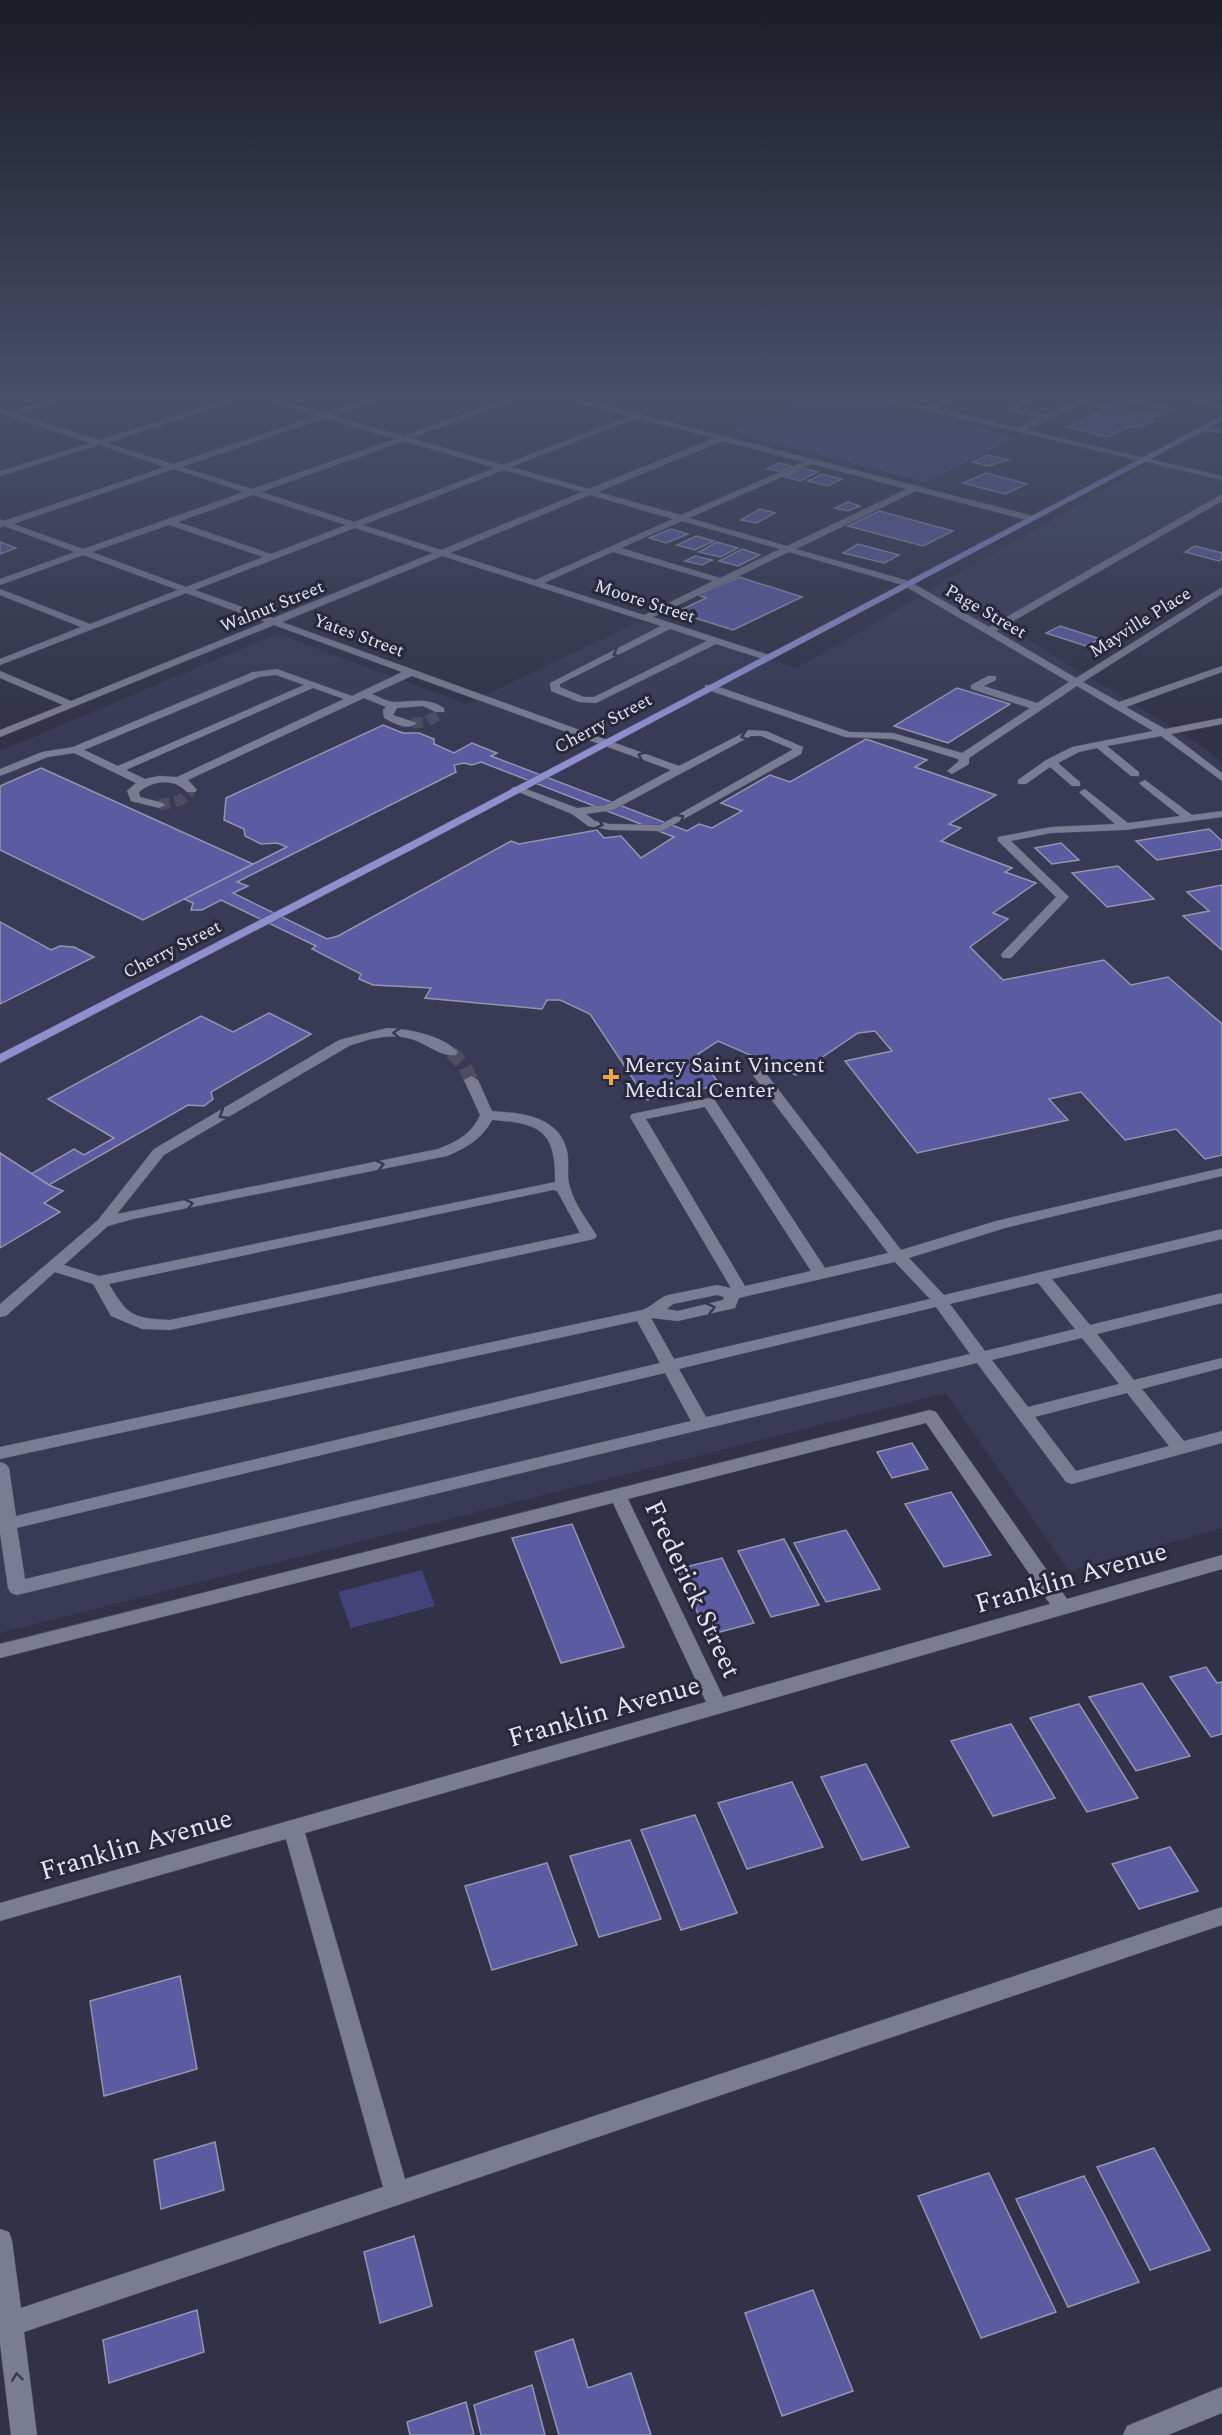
<svg xmlns="http://www.w3.org/2000/svg" width="1222" height="2435" font-family="Spectral,serif">
  <style>
    .built { fill: #393b56 }
    .green { fill: #43437a }
    .building { fill: #5b5ba2; stroke: #9395ae; stroke-width: 1.5; fill-rule: evenodd }
    .lines { fill: none; stroke-linecap: round; stroke-linejoin: round }
    .minor-tunnel-far2 { stroke: #4c4d61; stroke-width: 8; stroke-dasharray: 8 4.5; stroke-linecap: butt }
    .minor-tunnel-far1 { stroke: #4c4d61; stroke-width: 11; stroke-dasharray: 11 5; stroke-linecap: butt }
    .minor-tunnel { stroke: #4c4d61; stroke-width: 14; stroke-dasharray: 14 7; stroke-linecap: butt }
    .minor-casing { stroke: #4e4f60; stroke-width: 1 }
    .major-casing { stroke: #4e4f60; stroke-width: 1 }
    .minor { fill: #7a7c94; fill-rule: evenodd }
    .major { fill: #8d8fcf; fill-rule: evenodd }
    .oneway { stroke: #38394e }
    .poi-dot { fill: #f0a63f; stroke: #27283c; stroke-width: 2 }
    .labels { text-anchor: middle; stroke-width: 6; stroke-linejoin: round; paint-order: stroke }
    .far-street-label { font-size: 18px; fill: #e3e4f2; stroke: #27283c }
    .poi-label { font-size: 22px; fill: #e3e4f2; stroke: #27283c; text-anchor: start }
    .near-street-label { font-size: 27px; fill: #e3e4f2; stroke: #27283c }
  </style>
  <rect width="100%" height="100%" fill="#313247"/>
  <path class="built" d="M1156,459L1222,475V499L1004,625L1198,743L1222,762V1528L1069,1571L946,1393L0,1633V751L277,634L467,704L640,621L797,668Z"/>
  <g class="green">
    <path d="M817,397H843L1017,438L925,482L731,432Z"/>
    <path d="M422,1570L435,1606L351,1628L338,1592Z"/>
  </g>
  <g class="building">
    <path d="M1113,405L1137,411L1129,415L1154,421L1138,428L1132,426L1107,437L1068,427Z"/>
    <path d="M988,455L1009,460L988,466L973,462Z"/>
    <path d="M779,463L792,466L781,472L767,469Z"/>
    <path d="M803,468L818,472L800,481L785,477Z"/>
    <path d="M986,473L1027,484L1005,494L963,483Z"/>
    <path d="M822,474L842,479L828,486L808,481Z"/>
    <path d="M848,502L860,506L848,511L835,508Z"/>
    <path d="M760,509L775,513L756,523L741,520Z"/>
    <path d="M879,511L953,531L923,546L848,526Z"/>
    <path d="M671,529L688,534L666,543L649,538Z"/>
    <path d="M696,536L714,541L695,550L677,545Z"/>
    <path d="M0,542L16,548L0,554Z"/>
    <path d="M717,542L738,548L720,557L699,552Z"/>
    <path d="M858,544L899,555L884,563L843,553Z"/>
    <path d="M1195,546L1222,553V559L1219,561L1185,552Z"/>
    <path d="M742,549L760,555L738,566L719,561Z"/>
    <path d="M695,556L712,560L702,565L685,561Z"/>
    <path d="M739,577L802,597L733,630L676,612L706,598L698,595Z"/>
    <path d="M1060,626L1100,639L1086,646L1046,633Z"/>
    <path d="M957,688L1010,704L948,743L894,726Z"/>
    <path d="M383,725L403,733H419L434,739V744L454,753L472,743L497,753L491,756L687,831L699,824L712,828L742,811L721,803L770,775L790,782L866,739L927,760L915,767L996,795L949,824L961,828L941,841L1012,868L1005,872L1036,883L993,913L1008,919L970,947L1003,980L1104,960L1131,985L1168,977L1222,1024V1155L1205,1159L1176,1129L1125,1140L1081,1092L1049,1099L1068,1120L917,1153L845,1061L892,1051L875,1031L858,1033L796,1075L718,1041L698,1054L720,1085L647,1100L590,1014L560,1000H547L542,1009L425,998L431,988L373,985L359,979L361,974L312,949L316,946L221,900L202,910H191L193,903L184,899L287,847L277,843L261,844L245,836L244,829L224,820L226,798ZM481,762L674,837L641,858L621,836L604,838L597,830L519,844L511,841L338,936L327,939L233,893L248,886L237,882L456,772L454,765L464,763L472,765Z"/>
    <path d="M41,768L253,864L143,920L0,850V786Z"/>
    <path d="M1209,829L1222,841V849L1157,860L1136,841Z"/>
    <path d="M1061,843L1079,860L1052,864L1035,848Z"/>
    <path d="M1118,866L1154,899L1107,907L1072,873Z"/>
    <path d="M1222,885V950L1183,916L1209,911L1187,892Z"/>
    <path d="M0,922L51,950L60,946L74,947L94,957L0,1004Z"/>
    <path d="M269,1013L311,1034L211,1092L213,1099L204,1106L188,1105L49,1185L31,1174L74,1149L84,1155L114,1138L48,1099L201,1016L233,1032Z"/>
    <path d="M0,1153L49,1185L63,1191L44,1203L60,1212L0,1248Z"/>
    <path d="M912,1443L928,1469L892,1478L877,1452Z"/>
    <path d="M951,1492L991,1555L944,1567L905,1504Z"/>
    <path d="M572,1524L624,1647L561,1663L512,1538Z"/>
    <path d="M846,1530L880,1589L826,1602L794,1543Z"/>
    <path d="M784,1539L819,1605L771,1617L738,1551Z"/>
    <path d="M722,1558L754,1623L708,1635L677,1569Z"/>
    <path d="M1206,1667L1217,1683L1222,1682V1734L1211,1737L1170,1677Z"/>
    <path d="M1142,1683L1190,1756L1136,1771L1089,1697Z"/>
    <path d="M1079,1704L1138,1798L1087,1812L1030,1718Z"/>
    <path d="M1011,1724L1055,1798L993,1816L951,1741Z"/>
    <path d="M866,1764L909,1847L862,1860L821,1777Z"/>
    <path d="M792,1782L823,1847L747,1869L718,1803Z"/>
    <path d="M695,1815L737,1913L681,1930L641,1830Z"/>
    <path d="M630,1840L661,1919L599,1937L570,1856Z"/>
    <path d="M1170,1847L1198,1891L1139,1909L1112,1864Z"/>
    <path d="M547,1863L577,1945L492,1970L465,1886Z"/>
    <path d="M180,1976L197,2069L104,2096L90,2001Z"/>
    <path d="M215,2142L224,2190L161,2209L154,2160Z"/>
    <path d="M1154,2148L1210,2250L1150,2270L1097,2167Z"/>
    <path d="M989,2173L1056,2312L981,2338L918,2196Z"/>
    <path d="M1084,2176L1139,2282L1068,2307L1016,2199Z"/>
    <path d="M414,2236L432,2306L380,2323L364,2252Z"/>
    <path d="M813,2290L853,2391L782,2416L745,2313Z"/>
    <path d="M197,2310L204,2352L109,2383L103,2340Z"/>
    <path d="M573,2339L588,2388L631,2373L651,2435H559L535,2352Z"/>
    <path d="M532,2385L545,2435H481L474,2405Z"/>
    <path d="M466,2402L474,2435H410L407,2422Z"/>
  </g>
  <g class="lines">
    <path class="minor-tunnel-far2" d="M1109,407L1133,413"/>
    <g class="minor-tunnel-far1">
      <path d="M412,723L426,722L440,714V710"/>
      <path d="M159,805L181,800L191,790"/>
    </g>
    <path class="minor-tunnel" d="M451,1052L464,1065L471,1080"/>
    <g class="minor-casing">
      <g id="minor">
        <path d="M59,397H71L17,414L99,440L235,397H246L107,443L173,464L317,416L255,397H267L325,413L374,397H385L333,416L403,436L513,397H524L411,438L503,465L629,416L560,397H572L1033,516V520L1030,521L916,491L796,549L909,581L989,627L1222,494V501L996,631L1076,678L1222,587V594L1083,682L1119,702L1222,666V672L1126,707L1165,729L1222,718V724L1171,734L1222,773V781L1161,736L1107,746L1139,772V776H1131L1097,748L1079,752L1058,763L1080,782V786H1072L1050,767L1026,784H1018V780L1046,760L1072,747L1153,731L1077,686L969,758V764L952,774L947,771L959,761L958,759L893,739L845,737L705,689V685H713L850,732L893,733L962,753L1030,708L971,689V685L988,676H996V680L984,686L1037,703L1069,682L903,585L789,552L653,617L769,655V659H763L716,644L596,703L579,702L551,691L550,683L661,626L442,556L282,622L679,766L749,730L766,731L803,747L801,754L662,831L610,830L588,826L572,814L511,789L513,787H521L577,808L606,805L671,770L412,676L372,694C379,697 388,702 395,702C414,702 426,697 444,708V712H436L423,706L397,708L393,715L417,723C407,731 395,724 384,718L383,710L386,707L364,698L188,780L197,790L195,792H187C174,778 153,780 139,792L140,797L163,803L165,805L159,808L131,801L127,791L136,783L74,753L48,757L0,776V769L42,752L73,747L253,672L277,669L352,696L402,672L274,625L0,737V730L63,705L0,678V671L71,701L265,622L186,593L0,665V659L81,627L0,595V589L90,624L178,590L83,555L0,585V579L75,552L4,526L0,528V519L4,521L165,467L99,445L0,476V471L90,443L0,413V409L9,411ZM325,418L395,439L252,489L182,467ZM637,418L714,438L589,489L511,467ZM404,441L495,468L354,522L261,492ZM723,441L803,462L681,515L598,492ZM812,464L907,489L787,546L689,518ZM174,469L244,492L83,549L13,524ZM504,470L582,492L441,550L363,525ZM253,495L346,525L271,554L178,522ZM590,495L673,519L535,580L450,553ZM682,521L780,549L720,578L621,548ZM169,525L263,557L186,587L92,552ZM355,528L433,553L273,618L195,590ZM613,552L713,581L644,615L544,583ZM670,629L707,641L594,697H584L560,687V684ZM276,675L304,685L118,766L84,750L259,677ZM313,688L344,699L177,777L158,776L145,779L126,770ZM751,736H761L792,749V750L660,825L610,824L595,821L586,814L613,810Z"/>
        <path d="M871,397C888,397 916,409 928,406C940,404 948,397 961,397L936,409L1017,428L1038,418L1005,409L1030,397H1040L1016,409L1044,415L1084,397H1094L1089,400L1113,407L1109,409L1082,404L1026,430L1222,476V480Z"/>
        <path d="M1111,397C1125,397 1164,401 1173,411C1161,420 1142,420 1129,413L1130,411L1158,414L1164,410Z"/>
        <path d="M1175,397H1189L1222,404V408Z"/>
        <path d="M1201,427L1222,429V433L1198,431L1197,429Z"/>
        <path d="M1145,780L1192,815L1222,811V817L1125,830L1051,833L1011,841L1069,897L1011,958H1003L1001,955L1003,952L1056,897L998,841V837L1051,827L1115,824L1081,794L1079,792L1085,789L1128,823L1180,816L1141,785L1139,783Z"/>
        <path d="M387,1028C409,1029 442,1035 458,1052L456,1055C442,1058 424,1042 411,1039C389,1033 369,1039 349,1046L164,1155L117,1214L438,1149C456,1142 472,1134 480,1115L464,1080L471,1076L478,1080L492,1111C522,1113 559,1116 567,1151C570,1162 566,1176 570,1187C574,1204 588,1221 597,1236L594,1239L170,1330L142,1329L111,1316L93,1284L55,1272L6,1316L0,1317V1304L98,1220L154,1149L339,1040ZM492,1120C540,1123 556,1131 555,1182L99,1276L64,1265L108,1226L133,1219L447,1156C466,1148 482,1139 492,1120ZM553,1190L557,1191L580,1233L170,1320C132,1318 128,1316 109,1284Z"/>
        <path d="M760,1071L765,1072L901,1250L996,1221L1222,1168V1176L1005,1228L909,1258L944,1295L1222,1229V1239L1052,1279L1090,1325L1222,1293V1303L1097,1334L1134,1380L1222,1358V1368L1142,1389L1184,1441L1222,1431V1443L1072,1484L1066,1482L977,1363L17,1595L11,1593L8,1588L0,1533V1462L6,1464L9,1468L16,1516L660,1363L637,1321L0,1459V1447L642,1310C652,1307 658,1298 668,1295L717,1285L731,1288L630,1117L632,1114L709,1098L714,1099L825,1268L888,1253L755,1078L753,1075L755,1072ZM705,1107L811,1271L745,1286L646,1119ZM895,1262L930,1299L674,1359L651,1318L678,1321L735,1308L739,1298ZM1038,1283L1075,1329L985,1351L950,1304ZM717,1295L724,1297L723,1300L678,1311L667,1309L673,1304ZM936,1307L970,1354L706,1417L679,1369ZM1082,1338L1119,1384L1028,1407L992,1360ZM665,1373L691,1421L25,1579L17,1528ZM1127,1393L1169,1446L1076,1471L1035,1417Z"/>
        <path d="M930,1410L936,1412L1067,1599L1222,1555V1569L305,1833L405,2179L1222,1907V1925L24,2332L37,2435H11L0,2343V2229L9,2232L12,2241L21,2308L383,2187L286,1839L0,1921V1903L706,1702L613,1503L0,1658V1644ZM926,1423L1050,1604L723,1697L628,1499Z"/>
        <path d="M1222,2387V2413L1168,2435H1123L1127,2426Z"/>
      </g>
    </g>
    <g class="major-casing">
      <path id="major" d="M1222,416V421L415,848L0,1063V1054L407,844Z"/>
    </g>
    <use href="#minor" class="minor"/>
    <use href="#major" class="major"/>
  </g>
  <defs><path id="oneway-chevron" d="M-2-3.5L2.5 0L-2 3.5" fill="none" stroke-width="1.6" stroke-linecap="round" stroke-linejoin="round" transform="scale(1.5)"/></defs>
  <g class="oneway">
    <use href="#oneway-chevron" transform="translate(617 653) rotate(153)"/>
    <use href="#oneway-chevron" transform="translate(745 736) rotate(161)"/>
    <use href="#oneway-chevron" transform="translate(642 756) rotate(-160)"/>
    <use href="#oneway-chevron" transform="translate(680 818) rotate(-30)"/>
    <use href="#oneway-chevron" transform="translate(599 824) rotate(15)"/>
    <use href="#oneway-chevron" transform="translate(397 1033) rotate(-178)"/>
    <use href="#oneway-chevron" transform="translate(223 1115) rotate(149)"/>
    <use href="#oneway-chevron" transform="translate(380 1165) rotate(-11)"/>
    <use href="#oneway-chevron" transform="translate(189 1204) rotate(-11)"/>
    <use href="#oneway-chevron" transform="translate(711 1308) rotate(-14)"/>
    <use href="#oneway-chevron" transform="translate(17 2377) rotate(-97)"/>
  </g>
  <linearGradient id="sky" x2="0" y2="1"><stop stop-color="#1b1c27"/><stop offset="0.54" stop-color="#484f69"/><stop offset="1" stop-color="#484f69" stop-opacity="0"/></linearGradient>
  <rect width="1222" height="738" fill="url(#sky)"/>
  <path class="poi-dot" d="M608 1068h6v6h6v6h-6v6h-6v-6h-6v-6h6z"/>
  <g class="labels">
    <g class="far-street-label">
      <text transform="translate(645 601) rotate(18)" y="6">Moore Street</text>
      <text transform="translate(272 606) rotate(-22)" y="6">Walnut Street</text>
      <text transform="translate(986 611) rotate(30)" y="6">Page Street</text>
      <text transform="translate(1140 622) rotate(-32)" y="6">Mayville Place</text>
      <text transform="translate(359 635) rotate(20)" y="6">Yates Street</text>
      <text transform="translate(603 723) rotate(-28)" y="6">Cherry Street</text>
      <text transform="translate(172 949) rotate(-27)" y="6">Cherry Street</text>
    </g>
    <g class="poi-label">
      <text x="624" y="1072">Mercy Saint Vincent<tspan x="624" dy="25">Medical Center</tspan></text>
    </g>
    <g class="near-street-label">
      <text transform="translate(1071 1577) rotate(-16)" y="9">Franklin Avenue</text>
      <text transform="translate(693 1589) rotate(65)" y="9">Frederick Street</text>
      <text transform="translate(604 1711) rotate(-16)" y="9">Franklin Avenue</text>
      <text transform="translate(136 1844) rotate(-16)" y="9">Franklin Avenue</text>
    </g>
  </g>
</svg>
